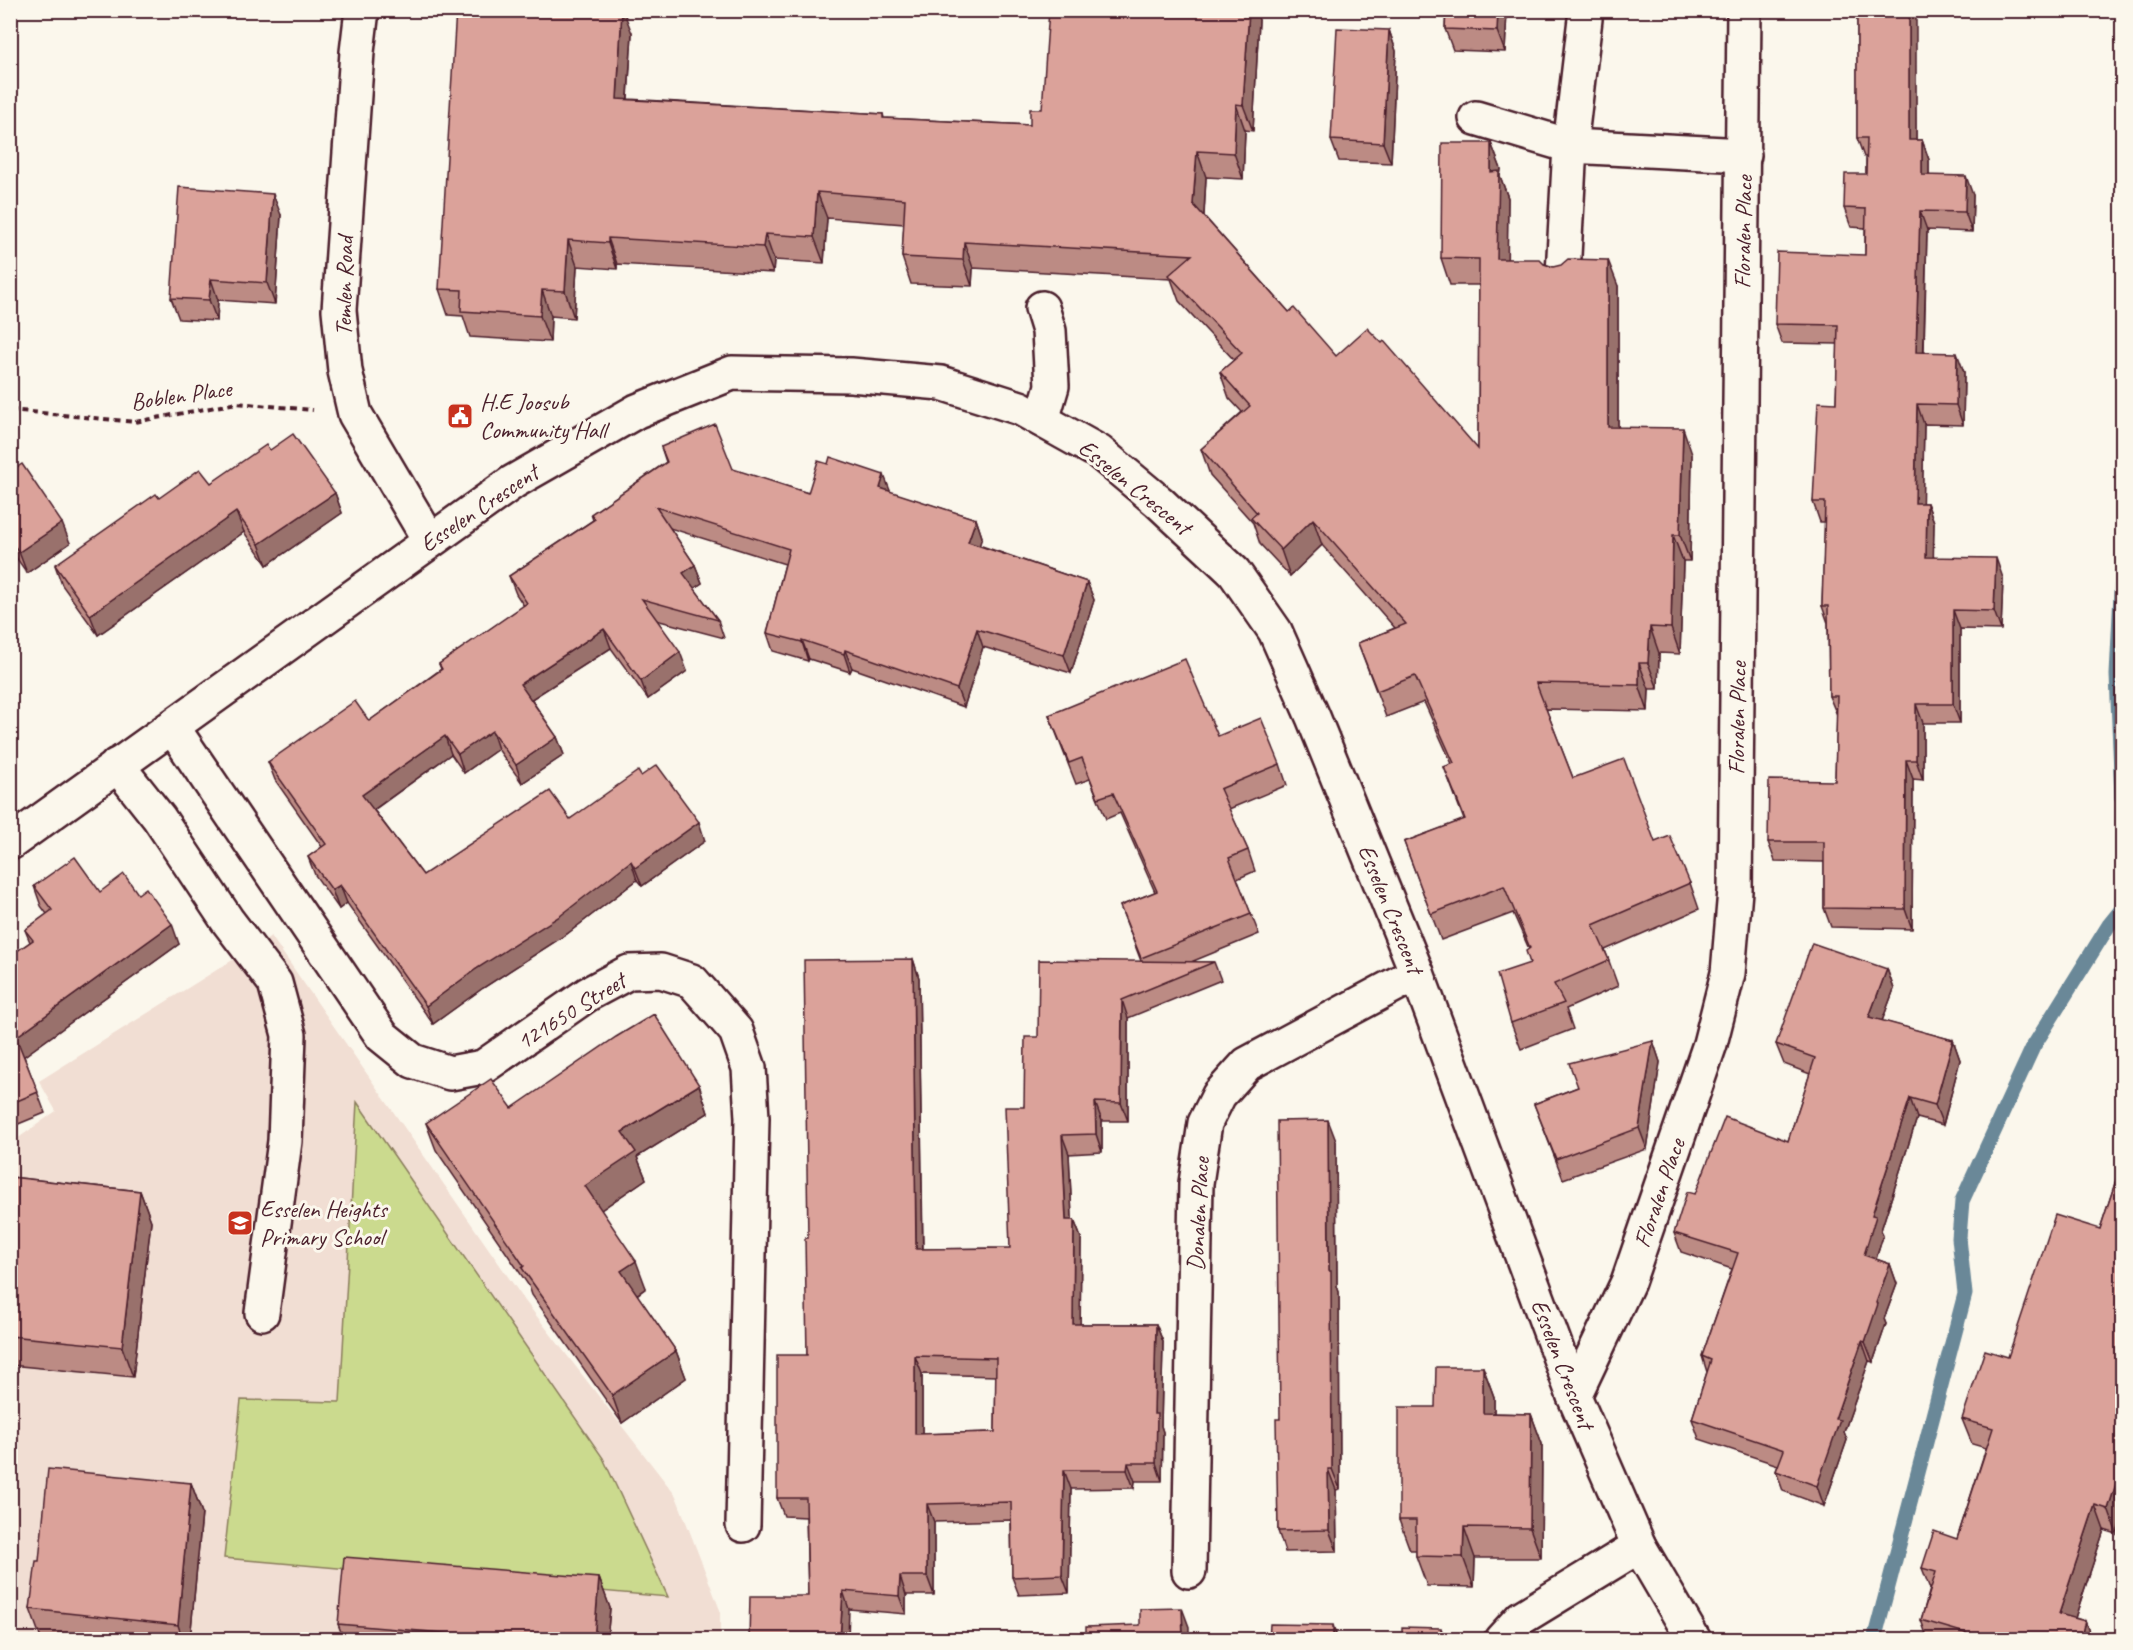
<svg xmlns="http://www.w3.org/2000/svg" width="2133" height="1650" font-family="Caveat,sans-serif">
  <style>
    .built { fill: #f1ded3 }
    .grass { fill: #cbda8e; stroke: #8a7c5c; stroke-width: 1.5 }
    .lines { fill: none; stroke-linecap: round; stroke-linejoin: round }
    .stream { stroke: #6b8898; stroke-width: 15 }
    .minor-casing { stroke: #4a1f2b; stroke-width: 38 }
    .path { stroke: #4a1f2b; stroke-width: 4; stroke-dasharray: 6 4.5; stroke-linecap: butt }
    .minor { stroke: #fbf7ec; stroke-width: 33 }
    .wall { fill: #bc8b84; stroke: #4a1f2b; stroke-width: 1.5; fill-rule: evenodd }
    .shaded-wall { fill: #99716c; stroke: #4a1f2b; stroke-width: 1.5 }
    .building { fill: #dba29a; stroke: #4a1f2b; stroke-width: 1.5; fill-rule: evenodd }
    .labels { text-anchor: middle; stroke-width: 6; stroke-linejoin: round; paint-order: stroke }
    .street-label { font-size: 24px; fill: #4a1f2b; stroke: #fbf7ec }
    .poi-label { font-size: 24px; fill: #4a1f2b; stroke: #fbf7ec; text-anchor: start }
  </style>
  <rect width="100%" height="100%" fill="#fbf7ec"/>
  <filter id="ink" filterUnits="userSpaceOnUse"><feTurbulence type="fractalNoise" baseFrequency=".0167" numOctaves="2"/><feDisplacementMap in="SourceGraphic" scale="12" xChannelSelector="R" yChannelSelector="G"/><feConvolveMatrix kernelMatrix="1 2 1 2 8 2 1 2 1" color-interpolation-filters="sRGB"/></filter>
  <g filter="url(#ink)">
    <path class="built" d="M271,936L525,1301L676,1496L720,1610V1639H11L10,1144L56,1111L39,1081Z"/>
    <path class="grass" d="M357,1102L603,1458L668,1597L224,1558L241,1400L340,1402Z"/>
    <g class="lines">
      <g class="stream">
        <path d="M2122,572L2117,675L2122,798"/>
        <path d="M1874,1640L1965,1294L1959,1238L1962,1201L2033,1047L2109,925L2122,909"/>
      </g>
      <g class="minor-casing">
        <g id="minor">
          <path d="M362,10L357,52L339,310L345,371L355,414L430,541"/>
          <path d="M1476,118L1570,146L1744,155"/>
          <path d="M1563,274L1570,146L1585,19"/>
          <path d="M1042,420L1052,386L1049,331L1042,308"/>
          <path d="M173,728L382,1036L413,1061L450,1073L483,1067L588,994L629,972L661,971L692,981L736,1031L749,1068L752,1118L743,1525"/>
          <path d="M117,765L159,818L227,920L275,983L289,1035L285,1141L262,1313"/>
          <path d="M10,843L513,482L637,411L732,373L851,375L941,383L1020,408L1099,452L1159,502L1234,572L1275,631L1313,717L1417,973L1574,1396L1639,1546L1694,1640"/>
          <path d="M1574,1396L1628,1282L1710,1044L1728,973L1735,891L1744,10"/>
          <path d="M1189,1571L1196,1183L1205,1123L1219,1095L1247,1064L1417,973"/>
          <path d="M1501,1640L1521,1618L1639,1546"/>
        </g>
      </g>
      <path class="path" d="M10,410L135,422L237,403L313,410"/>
      <use href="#minor" class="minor"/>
    </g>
    <g class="wall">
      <path d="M1446,10H1507L1505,52L1453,50L1445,29Z"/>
      <path d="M1857,10H1915L1916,140H1922L1929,160V175L1973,195L1972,232L1927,230L1924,352L1964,372L1963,425L1924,424L1922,503H1927L1934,522L1933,557L2003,578L2001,630L1960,629V723H1923V780L1913,779L1912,929L1831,927L1824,908V862L1775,861L1768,842L1835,781L1837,715L1829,696L1828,623L1822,606L1825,522H1820L1813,502L1836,403L1838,344L1782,343L1775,324L1865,255V228L1851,227L1844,208L1866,174V157H1864L1857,138Z"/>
      <path d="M1259,20L1253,131L1245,130L1243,179L1206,177L1204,216L1289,312L1336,356L1478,449L1479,285H1450L1441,258L1491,143L1501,169L1500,176L1508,198L1507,259L1544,264L1618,286V427L1692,454L1690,561H1683L1680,654L1659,653L1658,689H1649L1648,711L1546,709L1573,778L1655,842L1690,883L1699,909L1605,950L1618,986L1566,1009L1573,1029L1521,1049L1511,1023L1530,963L1529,949L1513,913L1441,940L1404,842L1464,820L1444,767L1452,764L1424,702L1386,717L1358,643L1395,628L1322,545L1290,576L1260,544L1253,523L1210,475L1201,449L1242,412L1229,398L1220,372L1234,360L1179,301L1171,279L973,268L972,286L911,284L902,257L904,224L827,218L824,263L774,260L773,273L617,264V269L577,266L574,318L551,316L550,342L470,337L463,316L448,315L439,289L632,33L628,99L883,114L884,118L1030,125L1042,109Z"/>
      <path d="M1389,30L1396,51L1391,163L1339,161L1331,140Z"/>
      <path d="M281,215L275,304L218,300L217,321L179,319L171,298Z"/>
      <path d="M661,447L808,493L890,492L976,519L982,537L979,545L1087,582L1094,600L1071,673L983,647L964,707L852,668L850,672L809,659L808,661L773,651L767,633L785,564L670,528L695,565L702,583L694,588L718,620L724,638L656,620L687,671L648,699L611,648L531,699L557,737L564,755L522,783L498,749L464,773L451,754L374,810L423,875L570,819L641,776L705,841L642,886L637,880L567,934L483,988L433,1024L347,903L339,909L315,875L308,857L322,847L275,780L268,762L369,721L441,669L439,664L524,606L516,594L509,576L593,520L591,514L666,462Z"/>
      <path d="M270,450L335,493L342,513L267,565L244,532L98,635L62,585L55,565L159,498L211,483Z"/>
      <path d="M10,472L70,543L27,573L10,549Z"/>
      <path d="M1049,715L1218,736L1280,764L1287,785L1229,809L1248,850L1255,871L1237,879L1259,934L1191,962H1214L1221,980L1128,1018V1121H1102V1152L1069,1154L1072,1220H1074L1081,1238L1080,1324H1156L1163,1342L1161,1426L1163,1432L1162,1481H1135L1134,1488L1071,1489L1069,1593L1019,1595L1012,1577L1011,1520L934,1522V1595H906V1614L849,1609L808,1596L806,1517L784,1516L777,1498L807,1355L808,1238L913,959L919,978L923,1249L1010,1248L1024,1107L1038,1037L1141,961L1120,906L1155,892L1120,813L1106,819L1090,779L1076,784ZM922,1374L996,1376L995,1432L922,1434Z"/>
      <path d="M34,886L100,892L138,894L179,944L24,1056L45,1113L16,1125L10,1129V956L30,942L25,930L47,914L41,906Z"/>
      <path d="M1887,969L1894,989L1882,1021L1953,1040L1960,1060L1943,1125L1917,1118L1881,1230L1883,1236L1876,1259L1890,1264L1897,1284L1884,1319L1886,1324L1873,1362L1869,1361L1844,1432L1847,1440L1824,1506L1783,1491L1776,1471L1778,1465L1699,1439L1692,1419L1707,1372L1702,1356L1732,1269L1681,1252L1674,1233L1695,1194L1788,1141L1810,1074L1784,1064L1776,1044Z"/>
      <path d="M1653,1041L1660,1062L1647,1149L1563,1179L1534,1104L1578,1087Z"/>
      <path d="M699,1085L708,1113L637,1157L646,1179L601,1210L646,1288L637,1295L676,1351L686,1378L622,1423L532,1295L529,1286L436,1150L426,1123L512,1108Z"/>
      <path d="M1336,1141L1337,1286L1339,1292L1340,1489L1336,1490L1337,1551L1285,1552L1278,1531L1280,1419Z"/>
      <path d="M2122,1162V1517L2117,1534L2104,1530L2075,1618L2085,1621L2092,1640H1928L1921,1620L1930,1589L1922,1568L1957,1539L1986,1448L1972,1444L1962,1419L2008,1357L2100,1229Z"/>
      <path d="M10,1177L140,1191L151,1221L133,1377L10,1365Z"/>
      <path d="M1483,1367L1494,1397V1413L1531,1414L1542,1444L1541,1558H1475L1474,1587L1427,1586L1416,1556V1550H1410L1399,1520L1435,1407Z"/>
      <path d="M191,1483L202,1513L190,1640L41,1639L30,1609L39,1561Z"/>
      <path d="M599,1578L610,1608L607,1640H344L338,1624Z"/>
    </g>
    <g class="shaded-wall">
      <path d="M622,10H623L632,33L626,125L617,99Z"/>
      <path d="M1249,10H1256L1259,20L1253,131L1243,105Z"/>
      <path d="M1498,10H1507L1505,52L1497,31Z"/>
      <path d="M1909,10H1915L1916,12V159L1909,140Z"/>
      <path d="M1389,30L1396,51L1391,163L1383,143Z"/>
      <path d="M1236,104L1245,130L1243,179L1234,153Z"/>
      <path d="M1922,140L1929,160V195L1922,175Z"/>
      <path d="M1491,143L1501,169L1500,176L1508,198L1507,285L1497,259L1491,172Z"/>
      <path d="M1197,151L1206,177L1203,230L1193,204Z"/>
      <path d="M1966,176L1973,195L1972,232L1965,212Z"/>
      <path d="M817,192L827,218L824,263L814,237Z"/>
      <path d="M273,194L281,215L275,304L267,283Z"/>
      <path d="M1920,211L1927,230L1923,371L1916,352Z"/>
      <path d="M765,234L774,260L773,273L763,247Z"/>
      <path d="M608,238L617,264V269L608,243Z"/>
      <path d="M568,240L577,266L574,318L565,291Z"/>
      <path d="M964,242L973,268L972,286L963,260Z"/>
      <path d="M1608,260L1618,286V453L1608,427Z"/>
      <path d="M211,279L218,300L217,321L209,300Z"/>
      <path d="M542,290L551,316L550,342L540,316Z"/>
      <path d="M1957,353L1964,372L1963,425L1956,405Z"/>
      <path d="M1917,404L1924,424L1922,522L1915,503Z"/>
      <path d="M1683,428L1692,454L1690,561L1680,535Z"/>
      <path d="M884,475L891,493L880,488Z"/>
      <path d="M335,493L342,513L267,565L259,544Z"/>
      <path d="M1927,503L1934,522L1933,576L1926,557Z"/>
      <path d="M236,512L244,532L98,635L90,615Z"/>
      <path d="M976,519L982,537L975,560L968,542Z"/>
      <path d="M1313,519L1322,545L1290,576L1281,550Z"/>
      <path d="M62,523L70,543L27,573L19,552Z"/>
      <path d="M1673,535L1683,561L1680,654L1671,628Z"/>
      <path d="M1996,558L2003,578L2001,630L1994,611Z"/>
      <path d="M695,565L702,583L690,591L683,573Z"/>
      <path d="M1087,582L1094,600L1071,673L1064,655Z"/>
      <path d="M1953,610L1960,629V723L1953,704Z"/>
      <path d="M1650,627L1659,653L1658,689L1648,663Z"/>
      <path d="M604,629L611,648L527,702L520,684Z"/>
      <path d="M977,629L983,647L964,707L957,689Z"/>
      <path d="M802,640L809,659L808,661L802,642Z"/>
      <path d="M845,650L852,668L850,672L844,654Z"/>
      <path d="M680,652L687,671L648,699L641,681Z"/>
      <path d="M1639,663L1649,689L1648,711L1639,685Z"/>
      <path d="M1916,704L1923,723V780L1916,760Z"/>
      <path d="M492,731L498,749L464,773L458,754Z"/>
      <path d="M445,736L451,754L369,813L362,795Z"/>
      <path d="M557,737L564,755L522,783L516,765Z"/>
      <path d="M1906,760L1913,779L1912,929L1905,909Z"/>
      <path d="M699,822L705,841L642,886L635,868Z"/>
      <path d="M631,861L637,880L567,934L483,988L433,1024L426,1006L476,969Z"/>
      <path d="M340,885L347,903L339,909L332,890Z"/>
      <path d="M172,924L179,944L23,1057L16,1037Z"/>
      <path d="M913,959L919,978L923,1268L916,1249Z"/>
      <path d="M1887,969L1894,989L1876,1037L1869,1017Z"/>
      <path d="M1122,1000L1128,1018V1121L1121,1103Z"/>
      <path d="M1953,1040L1960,1060L1943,1125L1935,1105Z"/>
      <path d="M1653,1041L1660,1062L1647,1149L1639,1128Z"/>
      <path d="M699,1085L708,1113L637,1157L646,1179L595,1214L585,1186L622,1132Z"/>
      <path d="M1910,1098L1917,1118L1881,1230L1883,1236L1871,1275L1864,1255L1872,1215Z"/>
      <path d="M1095,1102L1102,1121V1152L1096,1134Z"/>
      <path d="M10,1111L16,1125L10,1129Z"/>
      <path d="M1328,1120L1336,1141L1337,1286L1339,1292L1340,1489L1332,1469L1329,1271Z"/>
      <path d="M1062,1135L1069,1154L1073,1238L1066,1220Z"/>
      <path d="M140,1191L151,1221L133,1377L122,1347Z"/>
      <path d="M1074,1220L1081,1238L1080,1342L1073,1324Z"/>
      <path d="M636,1261L646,1288L630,1299L621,1271Z"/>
      <path d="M1890,1264L1897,1284L1884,1319L1886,1324L1873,1362L1865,1342L1876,1303Z"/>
      <path d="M1156,1324L1163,1342L1161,1426L1163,1432L1162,1481L1156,1463L1154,1414Z"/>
      <path d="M1862,1341L1869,1361L1844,1432L1847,1440L1824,1506L1817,1486L1835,1419Z"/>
      <path d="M676,1351L686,1378L622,1423L612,1395Z"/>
      <path d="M915,1356L922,1374V1453L915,1434Z"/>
      <path d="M1483,1367L1494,1397V1443L1483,1413Z"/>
      <path d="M1531,1414L1542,1444L1541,1558L1530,1528Z"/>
      <path d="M1128,1463L1135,1481L1134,1488L1127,1470Z"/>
      <path d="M1328,1469L1336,1490L1337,1551L1329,1530Z"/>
      <path d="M1064,1470L1071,1489L1069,1593L1062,1575Z"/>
      <path d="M2120,1471L2122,1478V1517L2117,1534L2108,1509Z"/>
      <path d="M191,1483L202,1513L190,1640H183L178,1625Z"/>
      <path d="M927,1504L934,1522V1595L927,1576Z"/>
      <path d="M2095,1505L2104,1530L2068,1639L2059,1614Z"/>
      <path d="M1464,1527L1475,1558L1474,1587L1463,1557Z"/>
      <path d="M900,1576L906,1595V1614L899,1596Z"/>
      <path d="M599,1578L610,1608L607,1640H594Z"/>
      <path d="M843,1591L849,1609L848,1640H840Z"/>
      <path d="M1182,1608L1189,1627V1640H1183Z"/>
      <path d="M2085,1621L2092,1640H2080Z"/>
      <path d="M1333,1625L1338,1640H1333Z"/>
      <path d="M1441,1628L1445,1640H1441Z"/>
    </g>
    <g class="building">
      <path d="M456,10H622L617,99L883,114V118L1030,125V109H1042L1049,10H1249L1243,105L1236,104L1234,153L1197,151L1193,204L1289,312L1294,308L1336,356L1367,328L1382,343L1384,341L1478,449L1479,259L1441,258L1442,143H1491V172L1499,171L1497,259H1539L1544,264L1553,267L1561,265L1568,259L1608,260V427L1683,428L1680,535H1673L1671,628L1650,627L1648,663H1639V685L1536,683L1573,778L1624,759L1655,842L1670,836L1690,883L1593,925L1609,960L1554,984L1564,1003L1511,1023L1497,974L1530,963L1526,951L1530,948L1504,886L1431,914L1404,842L1465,819L1444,767L1454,763L1415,676L1377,691L1358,643L1406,624L1313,519L1281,550L1251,518L1257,513L1201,449L1250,406L1220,372L1242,353L1169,275L1192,255L964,242L963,260L902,257L905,199L817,192L814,237L765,234L763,247L608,238V243L568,240L565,291L542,290L540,316L461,311L462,290L439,289Z"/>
      <path d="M1446,10H1498L1497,31L1445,29Z"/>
      <path d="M1857,10H1909V140H1922V175L1966,176L1965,212L1920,211L1916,352L1957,353L1956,405L1917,404L1915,503H1927L1926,557L1996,558L1994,611L1953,610V704H1916V760H1906L1905,909L1824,908V842H1768L1769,780L1835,781L1837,696H1829L1828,606H1822L1825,502H1813L1818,402L1836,403L1838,325L1775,324L1777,252L1865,255L1866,209L1844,208L1845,174H1866L1867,138H1857Z"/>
      <path d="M1337,28L1389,30L1383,143L1331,140Z"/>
      <path d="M179,187L273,194L267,283L211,279L209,300L171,298Z"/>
      <path d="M715,424L733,469L808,493L818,461L828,464L830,457L884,475L880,488L976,519L968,542L1087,582L1064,655L977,629L957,689L845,650L844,654L802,640V642L767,633L789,549L656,507L695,565L683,573L718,620L642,599L680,652L641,681L604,629L520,684L557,737L516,765L492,731L458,754L445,736L362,795L423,875L550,791L570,819L638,771L641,776L657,765L699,822L635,868L631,861L560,916L476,969L426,1006L340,885L332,890L308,857L326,844L268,762L355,701L369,721L442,669L439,664L527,603L509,576L595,519L591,514L667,462L661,447Z"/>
      <path d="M293,434L335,493L259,544L236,512L90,615L55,565L156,494L159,498L200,469L211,483L266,445L270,450Z"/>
      <path d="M22,464L62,523L19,552L10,540V472Z"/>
      <path d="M1185,659L1218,736L1261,718L1280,764L1220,789L1248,850L1229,858L1251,914L1141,958L1120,906L1157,891L1113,793L1098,798L1082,758L1069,763L1049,715Z"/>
      <path d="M75,857L100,892L124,874L138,894L146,888L172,924L16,1037L38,1092L10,1104V956L33,940L25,930L52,910L34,886Z"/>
      <path d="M1812,943L1887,969L1869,1017L1953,1040L1935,1105L1910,1098L1872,1215L1876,1216L1864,1255L1890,1264L1876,1303L1878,1304L1865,1342L1862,1341L1835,1419L1840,1420L1817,1486L1776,1471L1784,1450L1692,1419L1711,1360L1702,1356L1738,1253L1674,1233L1687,1192L1695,1194L1725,1117L1788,1141L1815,1058L1776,1044Z"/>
      <path d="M913,959L916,1249L1010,1248L1005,1107H1024L1025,1037H1038L1039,960L1214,962L1122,1000L1121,1103L1095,1102L1096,1134L1062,1135L1066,1220H1074L1073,1324H1156L1154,1414H1157L1156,1463H1128L1127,1470H1064L1062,1575L1012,1577L1011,1502L927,1504V1576H900L899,1596L843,1591L840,1640H749L750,1596H808L806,1498H777V1355H807L805,1238H808L804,960ZM915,1356L996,1358L995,1432L915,1434Z"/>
      <path d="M654,1014L699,1085L622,1132L636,1152L585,1186L636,1261L621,1271L676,1351L612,1395L522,1268L524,1266L426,1123L491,1079L512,1108L616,1037Z"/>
      <path d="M1653,1041L1639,1128L1556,1159L1534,1104L1578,1087L1569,1063Z"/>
      <path d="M1328,1120L1329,1271H1331L1332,1469H1328L1329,1530L1278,1531L1276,1419H1280L1277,1121Z"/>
      <path d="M2122,1162V1472L2120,1471L2108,1509L2095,1505L2059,1614L2085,1621L2080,1640H1989L1921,1620L1936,1572L1922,1568L1934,1531L1957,1539L1993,1428L1962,1419L1985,1350L2008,1357L2055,1215L2100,1229Z"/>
      <path d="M10,1177L140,1191L122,1347L10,1336Z"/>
      <path d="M1436,1367H1483V1413L1531,1414L1530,1528L1464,1527L1463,1557L1416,1556V1520H1399V1407H1435Z"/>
      <path d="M48,1469L191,1483L178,1625L30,1609L36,1561H39Z"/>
      <path d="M344,1557L599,1578L594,1640H466V1635L338,1624Z"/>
      <path d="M1182,1608L1183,1640H1086V1627L1140,1625V1609Z"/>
      <path d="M1270,1624L1333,1625V1640H1269Z"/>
      <path d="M1402,1627L1441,1628V1640H1402Z"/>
    </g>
  </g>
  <defs>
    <g id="civic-square" transform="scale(1.35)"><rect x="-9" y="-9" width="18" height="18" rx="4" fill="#c8321e" stroke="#fbf7ec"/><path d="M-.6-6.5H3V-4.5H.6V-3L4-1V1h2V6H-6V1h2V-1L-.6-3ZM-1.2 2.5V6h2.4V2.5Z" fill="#fff"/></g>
    <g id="school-square" transform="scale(1.35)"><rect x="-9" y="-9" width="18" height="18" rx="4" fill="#c8321e" stroke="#fbf7ec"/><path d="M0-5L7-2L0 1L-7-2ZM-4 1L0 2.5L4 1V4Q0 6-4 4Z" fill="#fff"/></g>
  </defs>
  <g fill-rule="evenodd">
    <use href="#civic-square" x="460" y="416"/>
    <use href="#school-square" x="240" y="1223"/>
  </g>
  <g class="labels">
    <g class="street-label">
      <text transform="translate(1743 232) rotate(-89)" y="8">Floralen Place</text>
      <text transform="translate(344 286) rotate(-89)" y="8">Temlen Road</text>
      <text transform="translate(181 395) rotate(-8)" y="8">Boblen Place</text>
      <text transform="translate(1135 487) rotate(39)" y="8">Esselen Crescent</text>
      <text transform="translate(479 508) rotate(-34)" y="8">Esselen Crescent</text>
      <text transform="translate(1737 718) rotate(-89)" y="8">Floralen Place</text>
      <text transform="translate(1391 909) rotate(68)" y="8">Esselen Crescent</text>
      <text transform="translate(571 1011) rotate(-32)" y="8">121650 Street</text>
      <text transform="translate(1659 1193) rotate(-71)" y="8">Floralen Place</text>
      <text transform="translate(1198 1214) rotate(-87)" y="8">Donalen Place</text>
      <text transform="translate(1563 1364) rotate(69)" y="8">Esselen Crescent</text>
    </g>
    <g class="poi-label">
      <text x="480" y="410">H.E Joosub<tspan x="480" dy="28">Community Hall</tspan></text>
      <text x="260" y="1217">Esselen Heights<tspan x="260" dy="28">Primary School</tspan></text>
    </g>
  </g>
  <rect width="2133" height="1650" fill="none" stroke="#fbf7ec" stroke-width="36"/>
  <rect x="18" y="18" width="2097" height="1614" fill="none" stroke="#4a1f2b" stroke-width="2" filter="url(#ink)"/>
</svg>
